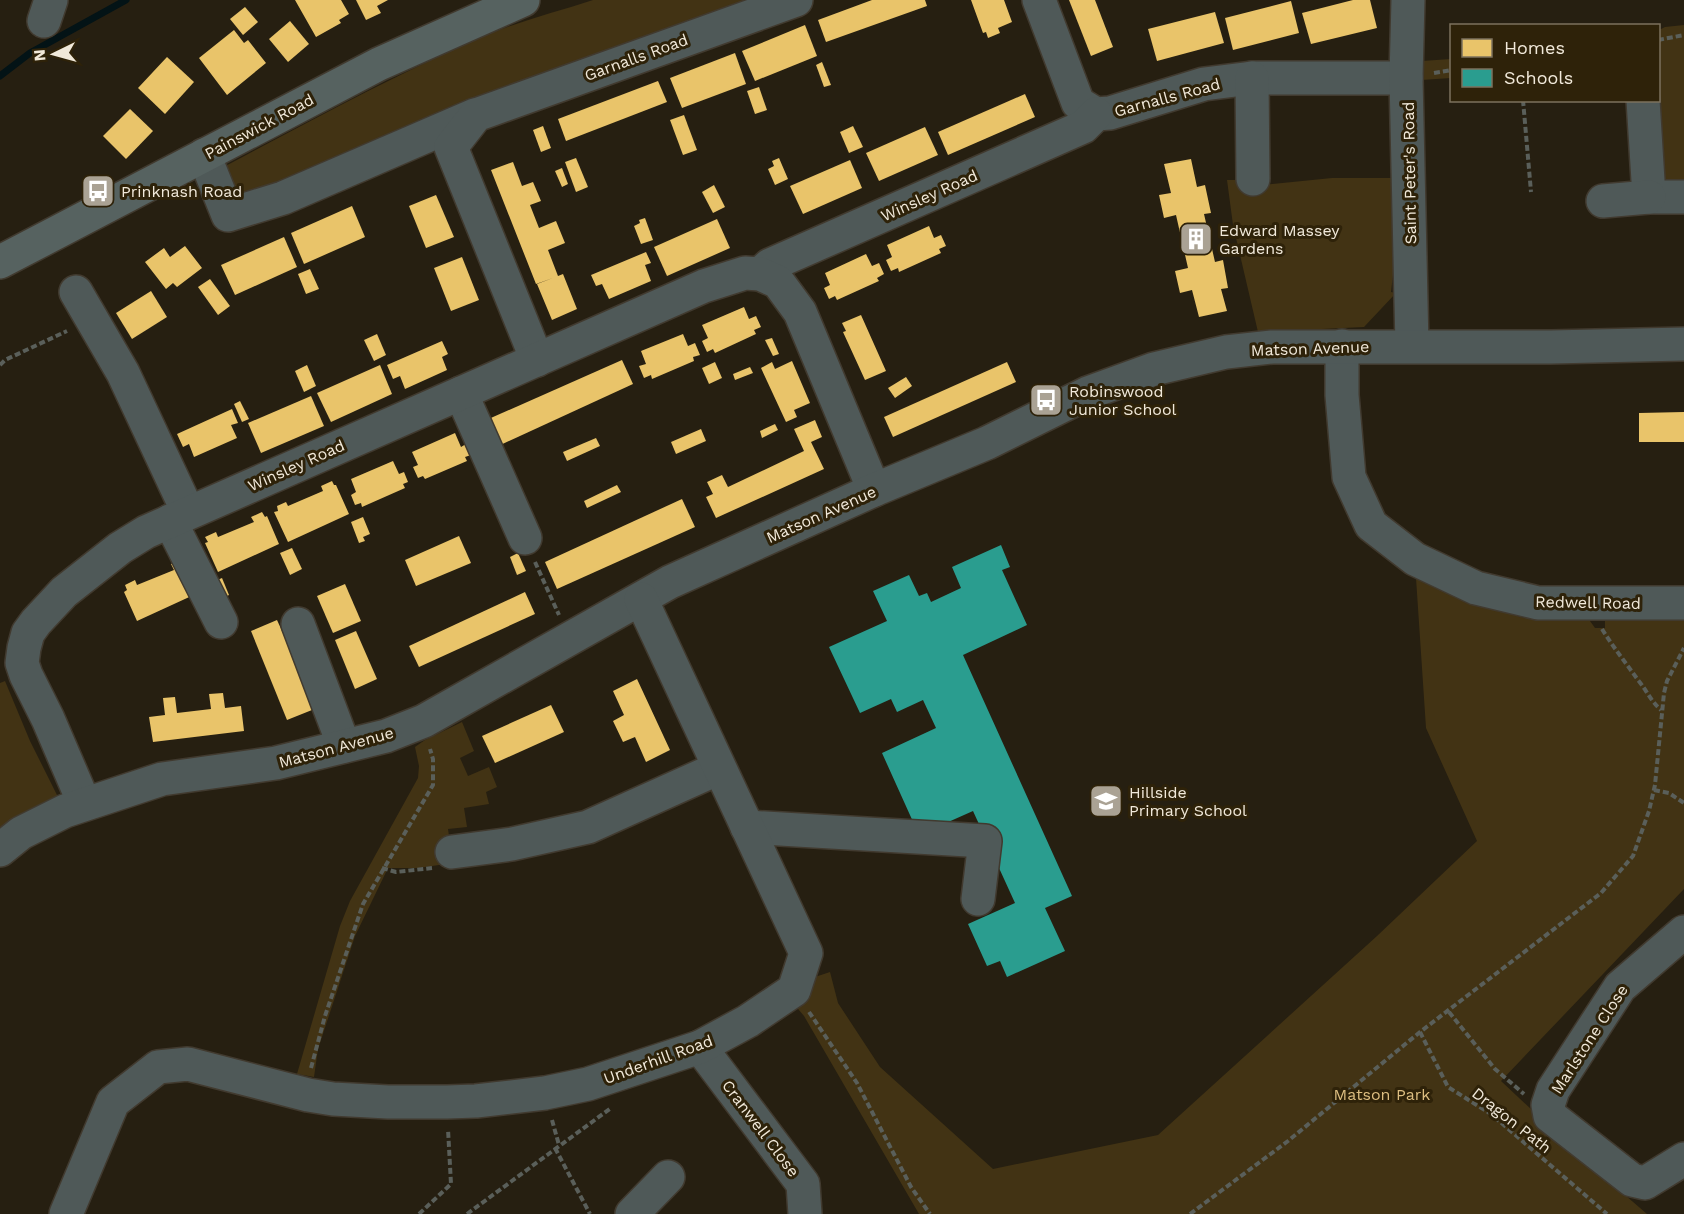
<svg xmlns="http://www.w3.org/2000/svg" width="1684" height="1214" font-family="'Work Sans',sans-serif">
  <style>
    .green { fill: #423314 }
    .homes { fill: #e9c46a }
    .schools { fill: #2a9d8f }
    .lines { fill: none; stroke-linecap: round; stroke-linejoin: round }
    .stream { stroke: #031316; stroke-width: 7 }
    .minor-casing { stroke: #413a2f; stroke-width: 36 }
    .major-casing { stroke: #413a2f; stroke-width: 36 }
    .path { stroke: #5a5f5a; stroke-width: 4; stroke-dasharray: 6 3; stroke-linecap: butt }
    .minor { stroke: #4f5958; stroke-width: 33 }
    .major { stroke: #566260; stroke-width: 33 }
    .labels { text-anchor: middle; stroke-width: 6; stroke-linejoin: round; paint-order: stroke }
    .street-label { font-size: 16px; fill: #f1e9da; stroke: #2e2209 }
    .poi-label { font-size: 16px; fill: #f1e9da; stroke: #2e2209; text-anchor: start }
    .park-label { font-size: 16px; fill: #ddbe81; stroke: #2e2209 }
  </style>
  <rect width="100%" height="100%" fill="#261f11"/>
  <g class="green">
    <path d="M593,0H796L228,215L214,172C303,125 392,76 484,36C519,21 557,12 593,0Z"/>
    <path d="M1684,25V197H1649L1658,100L1659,30L1665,27Z"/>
    <path d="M1451,59V78L1407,81V62Z"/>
    <path d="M1332,178H1394V266L1391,292L1396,293L1364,327L1258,332L1233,225L1227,180H1242L1263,185Z"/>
    <path d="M1416,578L1480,606L1533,620L1590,621L1595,628H1605V621L1684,620V889L1501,1081L1596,1170L1647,1214H919L804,1016L793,1003L815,977L830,972L838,1003L880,1067L993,1169L1158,1135L1377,936L1477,841L1426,728Z"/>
    <path d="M5,681L30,741L65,811L0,850V683Z"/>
    <path d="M462,722L474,751L460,758L468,776L489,767L497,787L486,792L489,804L464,808L467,827L448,829L453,863L418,868H388L355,936L318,1049L314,1077L297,1074L340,926L350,901L418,778L419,766L415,747L425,740Z"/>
  </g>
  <g class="homes">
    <path d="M295,0H341L349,14L339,20L341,23L316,37Z"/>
    <path d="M356,0H388L377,6L381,13L366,20Z"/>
    <path d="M872,0H925L927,6L826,42L818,20Z"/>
    <path d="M971,0H1004L1012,22L998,28L1000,33L988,38L986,32L983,33Z"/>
    <path d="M1069,0H1095L1113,47L1091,56Z"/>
    <path d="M1353,0H1370L1377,28L1311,44L1302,13Z"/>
    <path d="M1291,1L1299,33L1233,50L1225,18Z"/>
    <path d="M245,7L258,22L243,35L230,19Z"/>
    <path d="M1215,12L1224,43L1157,61L1148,29Z"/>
    <path d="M290,21L309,44L288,62L269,39Z"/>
    <path d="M805,25L817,56L755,81L742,51Z"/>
    <path d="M234,30L244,43L248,40L266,63L227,95L199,58Z"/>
    <path d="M735,53L746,84L682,108L670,78Z"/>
    <path d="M167,57L194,82L165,114L138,88Z"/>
    <path d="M822,62L831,85L824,87L816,65Z"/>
    <path d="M658,81L667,102L566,141L558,119Z"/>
    <path d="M759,87L767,110L755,114L747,91Z"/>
    <path d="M1025,94L1035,117L948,155L938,132Z"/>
    <path d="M130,109L153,131L126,159L103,136Z"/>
    <path d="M684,115L697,150L683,155L670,120Z"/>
    <path d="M543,126L551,148L541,152L533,130Z"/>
    <path d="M853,126L863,147L849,153L840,132Z"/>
    <path d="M925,127L938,155L879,181L866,153Z"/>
    <path d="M576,158L588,187L576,192L565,162Z"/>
    <path d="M779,158L788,179L775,185L768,169L774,166L772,161Z"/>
    <path d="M1191,159L1197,187L1205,185L1211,213L1204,214L1215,262L1223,260L1228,288L1221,289L1227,311L1199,317L1192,290L1180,293L1175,271L1188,268L1176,215L1164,218L1159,195L1171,193L1164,164Z"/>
    <path d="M850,160L862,188L803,214L790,186Z"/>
    <path d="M513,162L522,186L533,182L541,201L530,205L539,228L556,221L565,243L548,250L558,276L563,274L577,309L552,320L537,284L553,278L536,284L491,170Z"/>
    <path d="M562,168L568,184L562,187L555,171Z"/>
    <path d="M714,185L725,207L713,213L702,192Z"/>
    <path d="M436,195L454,237L426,248L409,206Z"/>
    <path d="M352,206L365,237L304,264L291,233Z"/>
    <path d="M645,218L653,240L641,244L634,226L640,223L639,220Z"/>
    <path d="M717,219L730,248L667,276L654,247Z"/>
    <path d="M929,226L934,238L941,235L946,246L939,249L941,253L899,272L898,268L891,271L886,260L892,257L887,245Z"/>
    <path d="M284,237L297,267L235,295L221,265Z"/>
    <path d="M185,246L202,268L177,287L173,283L166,289L145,262L164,248L170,257Z"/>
    <path d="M646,252L651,263L645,265L651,281L609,299L602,284L596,286L591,275Z"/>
    <path d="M866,254L872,266L879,263L884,274L877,278L879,281L837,300L835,296L829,299L824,288L830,285L825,273Z"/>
    <path d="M462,257L479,300L451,311L434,268Z"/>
    <path d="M310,269L319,289L306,294L298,274Z"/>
    <path d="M210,279L230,306L218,315L198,287Z"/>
    <path d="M151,291L167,317L132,339L116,313Z"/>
    <path d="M744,307L749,319L756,316L761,327L754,330L756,334L715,353L713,349L707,352L702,341L708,338L702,325Z"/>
    <path d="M861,315L886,371L865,380L843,332L846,331L842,323Z"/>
    <path d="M377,334L386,355L374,361L364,340Z"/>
    <path d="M683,334L688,346L695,343L700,355L693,357L694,361L652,379L651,375L644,378L639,366L646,364L641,351Z"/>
    <path d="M772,338L779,354L773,356L765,340Z"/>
    <path d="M442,341L448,354L442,357L447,370L405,389L400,376L393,379L387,365Z"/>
    <path d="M622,360L633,384L496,447L484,421Z"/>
    <path d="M792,361L810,403L794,410L797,417L786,422L761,368L772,362L775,369Z"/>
    <path d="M715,362L722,378L709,384L702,368Z"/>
    <path d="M1007,362L1016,382L893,437L884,417Z"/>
    <path d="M307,365L316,386L304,392L295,371Z"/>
    <path d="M380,365L392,394L331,422L317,393Z"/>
    <path d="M750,367L753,373L735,380L733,374Z"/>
    <path d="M906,377L912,386L895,398L888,388Z"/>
    <path d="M311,396L324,426L261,453L248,423Z"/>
    <path d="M240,401L249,419L242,422L234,404Z"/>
    <path d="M232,409L238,423L231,425L237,438L194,457L189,444L183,447L177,434Z"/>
    <path d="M1684,412V442H1639V413Z"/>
    <path d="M815,420L822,437L811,442L824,469L716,518L706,497L713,494L707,482L722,475L728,487L804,451L794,429Z"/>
    <path d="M775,424L778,430L762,438L760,431Z"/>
    <path d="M701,429L706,441L676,454L671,442Z"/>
    <path d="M455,433L461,447L466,444L471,455L465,457L467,461L425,479L423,476L418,478L413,467L418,465L412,452Z"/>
    <path d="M596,438L600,446L567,461L563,452Z"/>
    <path d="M393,461L399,474L404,472L408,482L403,484L405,488L362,507L361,503L355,505L351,495L356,492L351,479Z"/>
    <path d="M332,481L334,485H336L349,514L288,542L274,512L278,511L277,506L286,502L288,506L323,491L321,486Z"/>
    <path d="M617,485L621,492L587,508L584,501Z"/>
    <path d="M682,499L695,527L557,589L545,562Z"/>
    <path d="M262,512L265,517L267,516L279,544L218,572L205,543L208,542L205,537L216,532L218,537L254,522L251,517Z"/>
    <path d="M363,517L370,534L363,537L365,541L359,543L351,522Z"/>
    <path d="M459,536L471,563L416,586L405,560Z"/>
    <path d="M292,548L302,569L290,575L280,553Z"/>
    <path d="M518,553L526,571L517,575L510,557Z"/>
    <path d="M181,560L198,593L137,621L124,592L127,590L125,585L135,580L137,585L174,570L171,564Z"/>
    <path d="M222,578L229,595L223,598L215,581Z"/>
    <path d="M345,584L361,621L333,633L317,596Z"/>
    <path d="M525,592L535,614L419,667L409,646Z"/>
    <path d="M277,620L317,708L287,720L251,631Z"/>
    <path d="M356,631L377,679L355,689L335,640Z"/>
    <path d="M637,679L670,750L646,762L635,737L623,742L613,721L624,715L613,691Z"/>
    <path d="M223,693L225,708L241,706L244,731L153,742L149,717L165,715L163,698L175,697L177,713L211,709L209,694Z"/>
    <path d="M551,705L564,732L495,763L482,736Z"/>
  </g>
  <path class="schools" d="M1001,545L1010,567L1002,570L1027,625L963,655L1072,896L1045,908L1065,951L1007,977L1000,961L987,966L968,924L1015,903L973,811L919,835L882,753L936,728L923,700L897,712L891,699L860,713L829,647L887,621L873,591L909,575L919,596L927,593L931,602L961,588L952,567Z"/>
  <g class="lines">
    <path class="stream" d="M0,76L30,53L126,0"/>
    <g class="minor-casing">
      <g id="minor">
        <path d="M1039,0L1078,103L1096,114L1110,113L1204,84L1252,78H1406"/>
        <path d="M1408,0L1406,78L1412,346"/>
        <path d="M44,21L51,0"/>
        <path d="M1252,78L1253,179"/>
        <path d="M1643,100L1649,197H1684"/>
        <path d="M204,155L228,215L283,198L475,115"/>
        <path d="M1603,201L1649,197"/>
        <path d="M760,274L770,265L1083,127L1096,114"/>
        <path d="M76,292L123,373L188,512"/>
        <path d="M1342,346V395L1349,477L1371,525L1415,559L1476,588L1538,603H1684"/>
        <path d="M537,360L451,147L476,115L796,0"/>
        <path d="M461,393L525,538"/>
        <path d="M170,521L221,622"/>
        <path d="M298,624L344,746"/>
        <path d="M84,803L48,719L26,675L22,663L24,648L28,633L36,622L64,592L120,548L146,532L704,286L745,273L760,274L778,282L800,312L874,490"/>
        <path d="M747,827L985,841L978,899"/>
        <path d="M0,850L21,833L65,811L162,779L276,763L386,736L424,721L670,582L874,490L987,443L1088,393L1154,369L1226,352L1272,347H1551L1684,344"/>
        <path d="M452,852L512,844L588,827L719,768"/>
        <path d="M1684,932L1620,987L1553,1090L1548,1105L1550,1116L1632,1180L1645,1183L1684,1159"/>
        <path d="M700,1047L803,1184L805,1214"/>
        <path d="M66,1214L113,1102L158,1067L188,1064L308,1095L333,1099L388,1102H447L476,1101L545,1093L588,1084L700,1047L748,1021L794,990L806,953L641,599"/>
        <path d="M632,1214L668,1177"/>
      </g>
    </g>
    <g class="major-casing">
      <path id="major" d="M0,262L379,64L523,0"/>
    </g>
    <g class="path">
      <path d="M1658,40L1684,35"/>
      <path d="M1434,73L1452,70"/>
      <path d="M1523,100L1531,192"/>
      <path d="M0,365L5,360L67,331"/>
      <path d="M535,562L559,615"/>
      <path d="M1602,629C1613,647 1626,663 1638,680C1647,691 1650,700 1661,710"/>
      <path d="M1654,790L1669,793L1684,803"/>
      <path d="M382,868L396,872L432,868"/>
      <path d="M809,1012L857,1083L911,1187L930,1214"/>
      <path d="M1449,1012L1495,1069L1524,1094"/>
      <path d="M1420,1032L1448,1087L1491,1114L1607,1214"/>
      <path d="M311,1068L325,1016L363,904L433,785V759L430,749"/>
      <path d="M552,1120L559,1145"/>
      <path d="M555,1148L590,1214"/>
      <path d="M419,1214L451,1184L448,1129"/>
      <path d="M467,1214L611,1108"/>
      <path d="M1190,1214L1288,1141L1420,1032L1601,893L1633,856L1649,811L1655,785L1664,693L1667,681L1684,648"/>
    </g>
    <use href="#minor" class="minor"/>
    <use href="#major" class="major"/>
  </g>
  <defs>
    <g id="bus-square" transform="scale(1.725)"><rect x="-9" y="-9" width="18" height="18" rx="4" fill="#aaa294" stroke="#2e2209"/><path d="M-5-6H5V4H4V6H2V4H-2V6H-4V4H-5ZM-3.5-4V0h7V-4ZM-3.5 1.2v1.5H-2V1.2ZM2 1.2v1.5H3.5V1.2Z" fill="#fff"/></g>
    <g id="building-square" transform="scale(1.725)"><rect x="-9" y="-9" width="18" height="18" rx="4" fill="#aaa294" stroke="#2e2209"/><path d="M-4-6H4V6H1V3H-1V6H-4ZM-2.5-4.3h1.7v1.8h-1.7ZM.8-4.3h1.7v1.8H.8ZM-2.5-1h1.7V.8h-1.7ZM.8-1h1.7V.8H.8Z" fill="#fff"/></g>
    <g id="school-square" transform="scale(1.725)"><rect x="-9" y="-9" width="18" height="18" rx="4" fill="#aaa294" stroke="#2e2209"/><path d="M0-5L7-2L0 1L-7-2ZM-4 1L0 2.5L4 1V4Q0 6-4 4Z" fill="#fff"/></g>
  </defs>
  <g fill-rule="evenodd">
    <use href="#bus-square" x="98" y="191"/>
    <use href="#building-square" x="1196" y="239"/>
    <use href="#bus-square" x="1046" y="400"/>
    <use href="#school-square" x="1106" y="801"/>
  </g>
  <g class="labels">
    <g class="street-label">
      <text transform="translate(636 57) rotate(-20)" y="6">Garnalls Road</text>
      <text transform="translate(1167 97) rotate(-15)" y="6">Garnalls Road</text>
      <text transform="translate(259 126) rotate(-28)" y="6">Painswick Road</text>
      <text transform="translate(1409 173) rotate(-91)" y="6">Saint Peter's Road</text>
      <text transform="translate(929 195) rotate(-24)" y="6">Winsley Road</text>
      <text transform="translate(1310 348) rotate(-2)" y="6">Matson Avenue</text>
      <text transform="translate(296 465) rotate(-24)" y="6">Winsley Road</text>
      <text transform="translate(821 514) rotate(-24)" y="6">Matson Avenue</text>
      <text transform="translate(1588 602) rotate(1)" y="6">Redwell Road</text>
      <text transform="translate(336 747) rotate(-15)" y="6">Matson Avenue</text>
      <text transform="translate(1589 1039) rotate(-57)" y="6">Marlstone Close</text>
      <text transform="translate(658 1059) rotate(-20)" y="6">Underhill Road</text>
      <text transform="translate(1512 1120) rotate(38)" y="6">Dragon Path</text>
      <text transform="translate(761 1128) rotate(53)" y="6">Cranwell Close</text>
    </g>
    <g class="poi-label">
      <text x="121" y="197">Prinknash Road</text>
      <text x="1219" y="236">Edward Massey<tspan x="1219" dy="18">Gardens</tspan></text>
      <text x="1069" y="397">Robinswood<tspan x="1069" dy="18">Junior School</tspan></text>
      <text x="1129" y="798">Hillside<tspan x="1129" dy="18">Primary School</tspan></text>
    </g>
    <g class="park-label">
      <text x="1382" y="1100">Matson Park</text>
    </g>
  </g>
  <rect x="1450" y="24" width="210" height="78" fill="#2e2209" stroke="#7c725d" stroke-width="1.5"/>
  <rect x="1462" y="39" width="30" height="18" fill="#e9c46a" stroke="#7c725d" stroke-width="1.5"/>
  <text x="1504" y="54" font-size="18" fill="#f1e9da">Homes</text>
  <rect x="1462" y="69" width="30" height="18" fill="#2a9d8f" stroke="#7c725d" stroke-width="1.5"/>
  <text x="1504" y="84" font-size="18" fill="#f1e9da">Schools</text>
  <g transform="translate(54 54) rotate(265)" stroke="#2e2209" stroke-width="4.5" paint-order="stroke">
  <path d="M0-4.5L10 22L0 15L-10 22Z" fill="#f1e9da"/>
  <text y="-9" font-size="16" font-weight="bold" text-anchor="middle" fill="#f1e9da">N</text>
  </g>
</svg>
